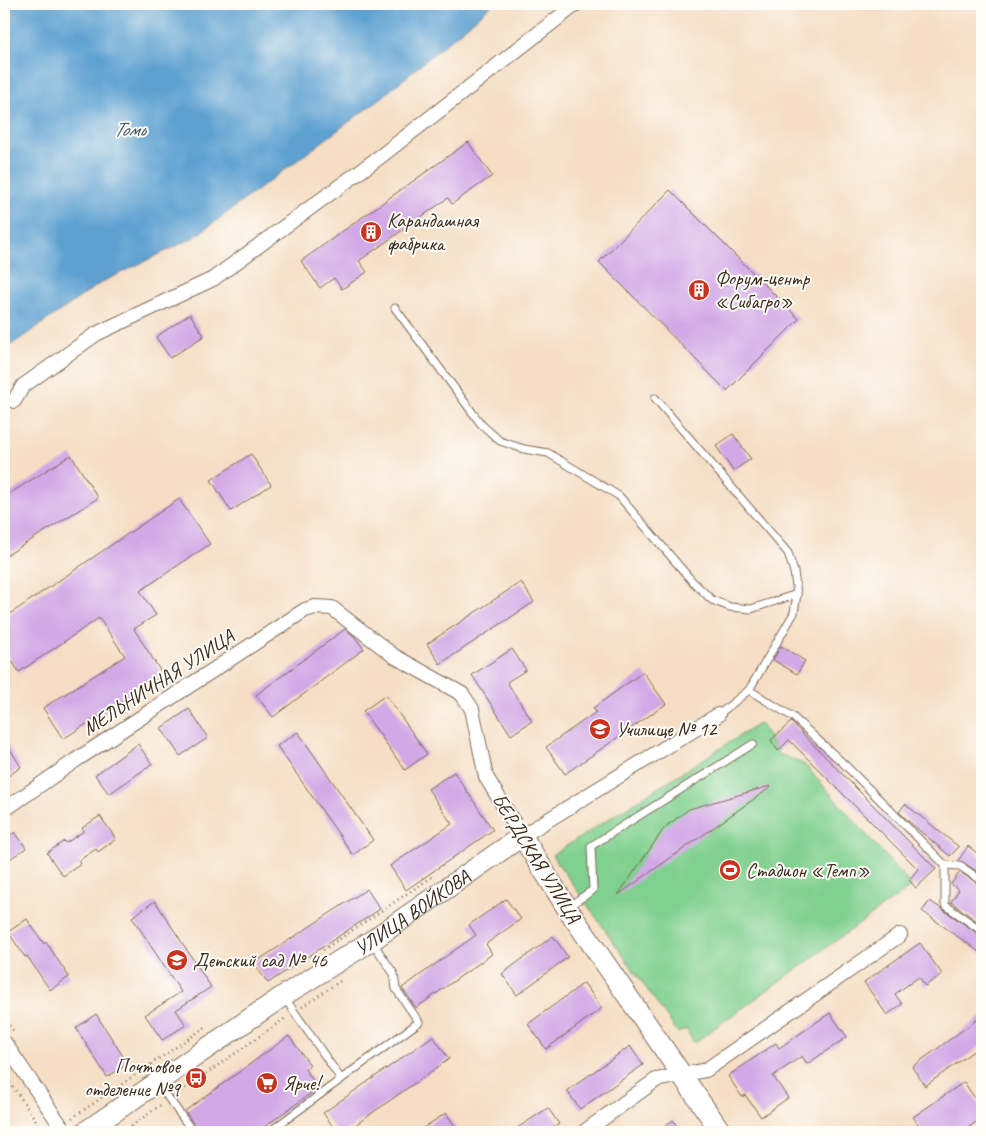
<svg xmlns="http://www.w3.org/2000/svg" width="986" height="1136" font-family="Caveat,sans-serif">
  <style>
    .green { fill: #80d08f; stroke: #5e7d56 }
    .water { fill: #5da1d1; stroke: #4c6678 }
    .building { fill: #d2a8e6 }
    .lines { fill: none; stroke-linecap: round; stroke-linejoin: round }
    .lane-casing { stroke: #7c6958; stroke-width: 9 }
    .street-casing { stroke: #7c6958; stroke-width: 16 }
    .secondary-casing { stroke: #7c6958; stroke-width: 22 }
    .path { stroke: #7c6958; stroke-width: 2.5; stroke-dasharray: 1 4; stroke-linecap: butt }
    .lane { stroke: #fff; stroke-width: 7 }
    .street { stroke: #fff; stroke-width: 14 }
    .secondary { stroke: #fff; stroke-width: 20 }
    .labels { text-anchor: middle; stroke-width: 4; stroke-linejoin: round; paint-order: stroke }
    .poi-label { font-size: 20px; fill: #3b2a1e; stroke: #fdfcf7; text-anchor: start }
    .street-label { font-size: 20px; fill: #3b2a1e; stroke: #fdfcf7 }
    .water-label { font-size: 21px; font-style: italic; fill: #495a66; stroke: #fdfcf7 }
  </style>
  <rect width="100%" height="100%" fill="#fdfcf7"/>
  <filter id="ink" filterUnits="userSpaceOnUse"><feTurbulence type="fractalNoise" baseFrequency=".02" numOctaves="2"/><feDisplacementMap in="SourceGraphic" scale="10" xChannelSelector="R" yChannelSelector="G"/><feConvolveMatrix kernelMatrix="1 2 1 2 8 2 1 2 1" color-interpolation-filters="sRGB"/></filter>
  <filter id="wash" filterUnits="userSpaceOnUse"><feTurbulence type="fractalNoise" baseFrequency=".0096" numOctaves="4" result="noise"/><feDisplacementMap in="SourceGraphic" scale="20" xChannelSelector="R" yChannelSelector="G"/><feGaussianBlur stdDeviation="1.12" result="paint"/><feColorMatrix in="noise" values="0 0 0 0 0 0 0 0 0 0 0 0 0 0 0 0 0 1.4 0 .05"/><feComposite in="paint" operator="in"/></filter>
  <g filter="url(#wash)">
    <rect width="100%" height="100%" fill="#f5dec4"/>
    <path class="green" d="M760,723L779,754L804,764L912,886L694,1043L686,1029L678,1033L552,855Z"/>
    <path class="water" d="M4,4H493L381,98L193,238L102,282L4,350Z"/>
    <g id="blocks">
      <g class="building">
        <path d="M468,142L492,176L452,204L448,198L359,261L367,272L342,289L334,278L320,288L301,261Z"/>
        <path d="M670,190L799,319L727,391L599,262Z"/>
        <path d="M190,314L204,336L170,358L156,337Z"/>
        <path d="M733,434L751,459L733,471L716,446Z"/>
        <path d="M251,454L271,485L231,511L211,480Z"/>
        <path d="M71,455L98,498L4,557V497Z"/>
        <path d="M179,499L210,544L140,591L156,615L134,629L163,675L63,739L43,708L125,656L99,618L19,672L4,649V618Z"/>
        <path d="M521,582L534,602L440,664L427,644Z"/>
        <path d="M345,629L354,636L364,649L273,717L256,695Z"/>
        <path d="M781,646L805,661L797,674L773,660Z"/>
        <path d="M512,649L526,670L507,682L532,721L511,735L472,675Z"/>
        <path d="M643,672L666,704L565,774L546,747L596,712L593,708Z"/>
        <path d="M386,695L427,754L405,770L363,711Z"/>
        <path d="M189,709L208,738L180,756L161,728Z"/>
        <path d="M791,722L936,869L916,888L909,880L918,869L789,740L778,751L771,740Z"/>
        <path d="M298,732L373,840L353,855L277,746Z"/>
        <path d="M4,739L21,767L4,779Z"/>
        <path d="M138,744L152,764L109,794L95,775Z"/>
        <path d="M454,772L493,830L406,890L390,866L452,824L428,789Z"/>
        <path d="M770,786L771,787L618,895L665,827L689,809Z"/>
        <path d="M905,804L959,847L950,856L914,826L899,812Z"/>
        <path d="M100,816L116,839L98,852L96,849L78,861L81,864L63,876L47,853L64,841L66,843L84,831L82,828Z"/>
        <path d="M15,832L26,848L4,863V839Z"/>
        <path d="M968,846L982,857V875L963,862L958,861Z"/>
        <path d="M960,872L982,886V925L951,902L959,890L951,884Z"/>
        <path d="M367,889L380,909L268,983L254,963Z"/>
        <path d="M506,899L521,919L486,944L492,954L416,1008L402,988L476,935L469,925Z"/>
        <path d="M155,901L211,987L176,1010L186,1025L162,1040L145,1015L181,992L132,917Z"/>
        <path d="M930,901L982,936V954L922,911Z"/>
        <path d="M27,919L44,944L46,942L69,977L50,990L27,956L25,957L8,932Z"/>
        <path d="M553,936L568,957L517,995L502,974Z"/>
        <path d="M920,943L942,974L925,986L919,977L895,994L902,1004L887,1015L864,982Z"/>
        <path d="M584,983L602,1008L546,1049L528,1024Z"/>
        <path d="M830,1013L847,1037L807,1064L802,1056L773,1076L788,1098L761,1117L745,1095L742,1097L728,1076L776,1043L779,1048Z"/>
        <path d="M96,1014L128,1064L107,1077L76,1028Z"/>
        <path d="M982,1016V1045L925,1086L912,1067Z"/>
        <path d="M289,1036L310,1065L305,1069L318,1088L257,1132H199L185,1111Z"/>
        <path d="M433,1036L449,1059L345,1132H337L323,1113Z"/>
        <path d="M630,1046L643,1065L580,1109L567,1091Z"/>
        <path d="M964,1082L982,1109V1118L962,1132H924L913,1117Z"/>
        <path d="M548,1108L559,1124L547,1132H511Z"/>
        <path d="M446,1113L459,1132H417Z"/>
        <path d="M673,1120L681,1132H656Z"/>
      </g>
    </g>
  </g>
  <g filter="url(#ink)">
    <use href="#blocks" fill-opacity="0" stroke="#7c6958" stroke-width="1"/>
    <g class="lines">
      <g class="lane-casing">
        <g id="lane">
          <path d="M395,308L481,424L500,441L524,449L548,453L619,496L692,581L712,600L730,607L751,609L797,594"/>
          <path d="M655,398L788,553L794,572L797,594L794,613L749,690L718,715"/>
          <path d="M749,690L793,717L844,764L945,865L960,866L982,881"/>
          <path d="M945,865V905L982,931"/>
          <path d="M569,906L593,890L591,846L753,744"/>
          <path d="M284,997L341,1079"/>
          <path d="M159,1085L193,1132"/>
          <path d="M269,1132L419,1022L396,989L394,974L373,943"/>
        </g>
      </g>
      <g class="street-casing">
        <g id="street">
          <path d="M14,401L23,386L96,334L213,279L381,156L576,4"/>
          <path d="M4,810L76,760L305,610L315,607L332,608L394,656L462,694L472,709L486,777L522,836L718,715"/>
          <path d="M4,1042L65,1132"/>
          <path d="M584,1132L656,1080L706,1070L900,935"/>
        </g>
      </g>
      <g class="secondary-casing">
        <g id="secondary">
          <path id="s1" d="M85,1132L283,996L371,941L522,836L567,908L721,1132"/>
        </g>
      </g>
      <g class="path">
        <path d="M323,950L432,877"/>
        <path d="M302,1007L343,979"/>
        <path d="M4,1017L14,1032"/>
        <path d="M4,1074L44,1132"/>
        <path d="M177,1094L287,1017"/>
        <path d="M72,1118L207,1026"/>
        <path d="M130,1127L133,1132"/>
        <path d="M123,1132L162,1104"/>
      </g>
      <use href="#lane" class="lane"/>
      <use href="#street" class="street"/>
      <use href="#secondary" class="secondary"/>
    </g>
  </g>
  <defs>
    <g id="building-disc" transform="scale(1.125)"><circle r="9.5" fill="#c8321e" stroke="#fdfcf7"/><path d="M-4-6H4V6H1V3H-1V6H-4ZM-2.5-4.3h1.7v1.8h-1.7ZM.8-4.3h1.7v1.8H.8ZM-2.5-1h1.7V.8h-1.7ZM.8-1h1.7V.8H.8Z" fill="#fff"/></g>
    <g id="university-disc" transform="scale(1.125)"><circle r="9.5" fill="#c8321e" stroke="#fdfcf7"/><path d="M0-5L7-2L0 1L-7-2ZM-4 1L0 2.5L4 1V4Q0 6-4 4Z" fill="#fff"/></g>
    <g id="stadium-disc" transform="scale(1.125)"><circle r="9.5" fill="#c8321e" stroke="#fdfcf7"/><path d="M0-5a6.5 5 0 1 0 0 10a6.5 5 0 1 0 0-10ZM-3.5-1.8h7v3.6h-7Z" fill="#fff"/></g>
    <g id="school-disc" transform="scale(1.125)"><circle r="9.5" fill="#c8321e" stroke="#fdfcf7"/><path d="M0-5L7-2L0 1L-7-2ZM-4 1L0 2.5L4 1V4Q0 6-4 4Z" fill="#fff"/></g>
    <g id="bus-disc" transform="scale(1.125)"><circle r="9.5" fill="#c8321e" stroke="#fdfcf7"/><path d="M-5-6H5V4H4V6H2V4H-2V6H-4V4H-5ZM-3.5-4V0h7V-4ZM-3.5 1.2v1.5H-2V1.2ZM2 1.2v1.5H3.5V1.2Z" fill="#fff"/></g>
    <g id="supermarket-disc" transform="scale(1.125)"><circle r="9.5" fill="#c8321e" stroke="#fdfcf7"/><path d="M-6-5.5h2.5l.6 2H6L4.5 2H-2.5L-4.4-4H-6ZM-1.5 3.2a1.3 1.3 0 1 0 .1 0ZM3 3.2a1.3 1.3 0 1 0 .1 0Z" fill="#fff"/></g>
  </defs>
  <g fill-rule="evenodd">
    <use href="#building-disc" x="371" y="232"/>
    <use href="#building-disc" x="699" y="290"/>
    <use href="#university-disc" x="600" y="729"/>
    <use href="#stadium-disc" x="730" y="870"/>
    <use href="#school-disc" x="177" y="960"/>
    <use href="#bus-disc" x="196" y="1078"/>
    <use href="#supermarket-disc" x="267" y="1083"/>
  </g>
  <g class="labels">
    <g class="poi-label">
      <text x="387" y="227">Карандашная<tspan x="387" dy="23">фабрика</tspan></text>
      <text x="715" y="285">Форум-центр<tspan x="715" dy="23">«Сибагро»</tspan></text>
      <text x="616" y="736">Училище № 12</text>
      <text x="746" y="877">Стадион «Темп»</text>
      <text x="193" y="967">Детский сад № 46</text>
      <text x="180" y="1073" text-anchor="end">Почтовое<tspan x="180" dy="23">отделение №9</tspan></text>
      <text x="283" y="1090">Ярче!</text>
    </g>
    <g class="street-label">
      <text transform="translate(158 682) rotate(-33)" y="7">МЕЛЬНИЧНАЯ УЛИЦА</text>
      <text transform="translate(537 858) rotate(58)" y="7">БЕРДСКАЯ УЛИЦА</text>
      <text dy="7" stroke="none"><textPath href="#s1" startOffset="394">УЛИЦА ВОЙКОВА</textPath></text>
    </g>
    <g class="water-label">
      <text x="129" y="136">Томь</text>
    </g>
  </g>
  <rect width="986" height="1136" fill="none" stroke="#fdfcf7" stroke-width="20"/>
</svg>
